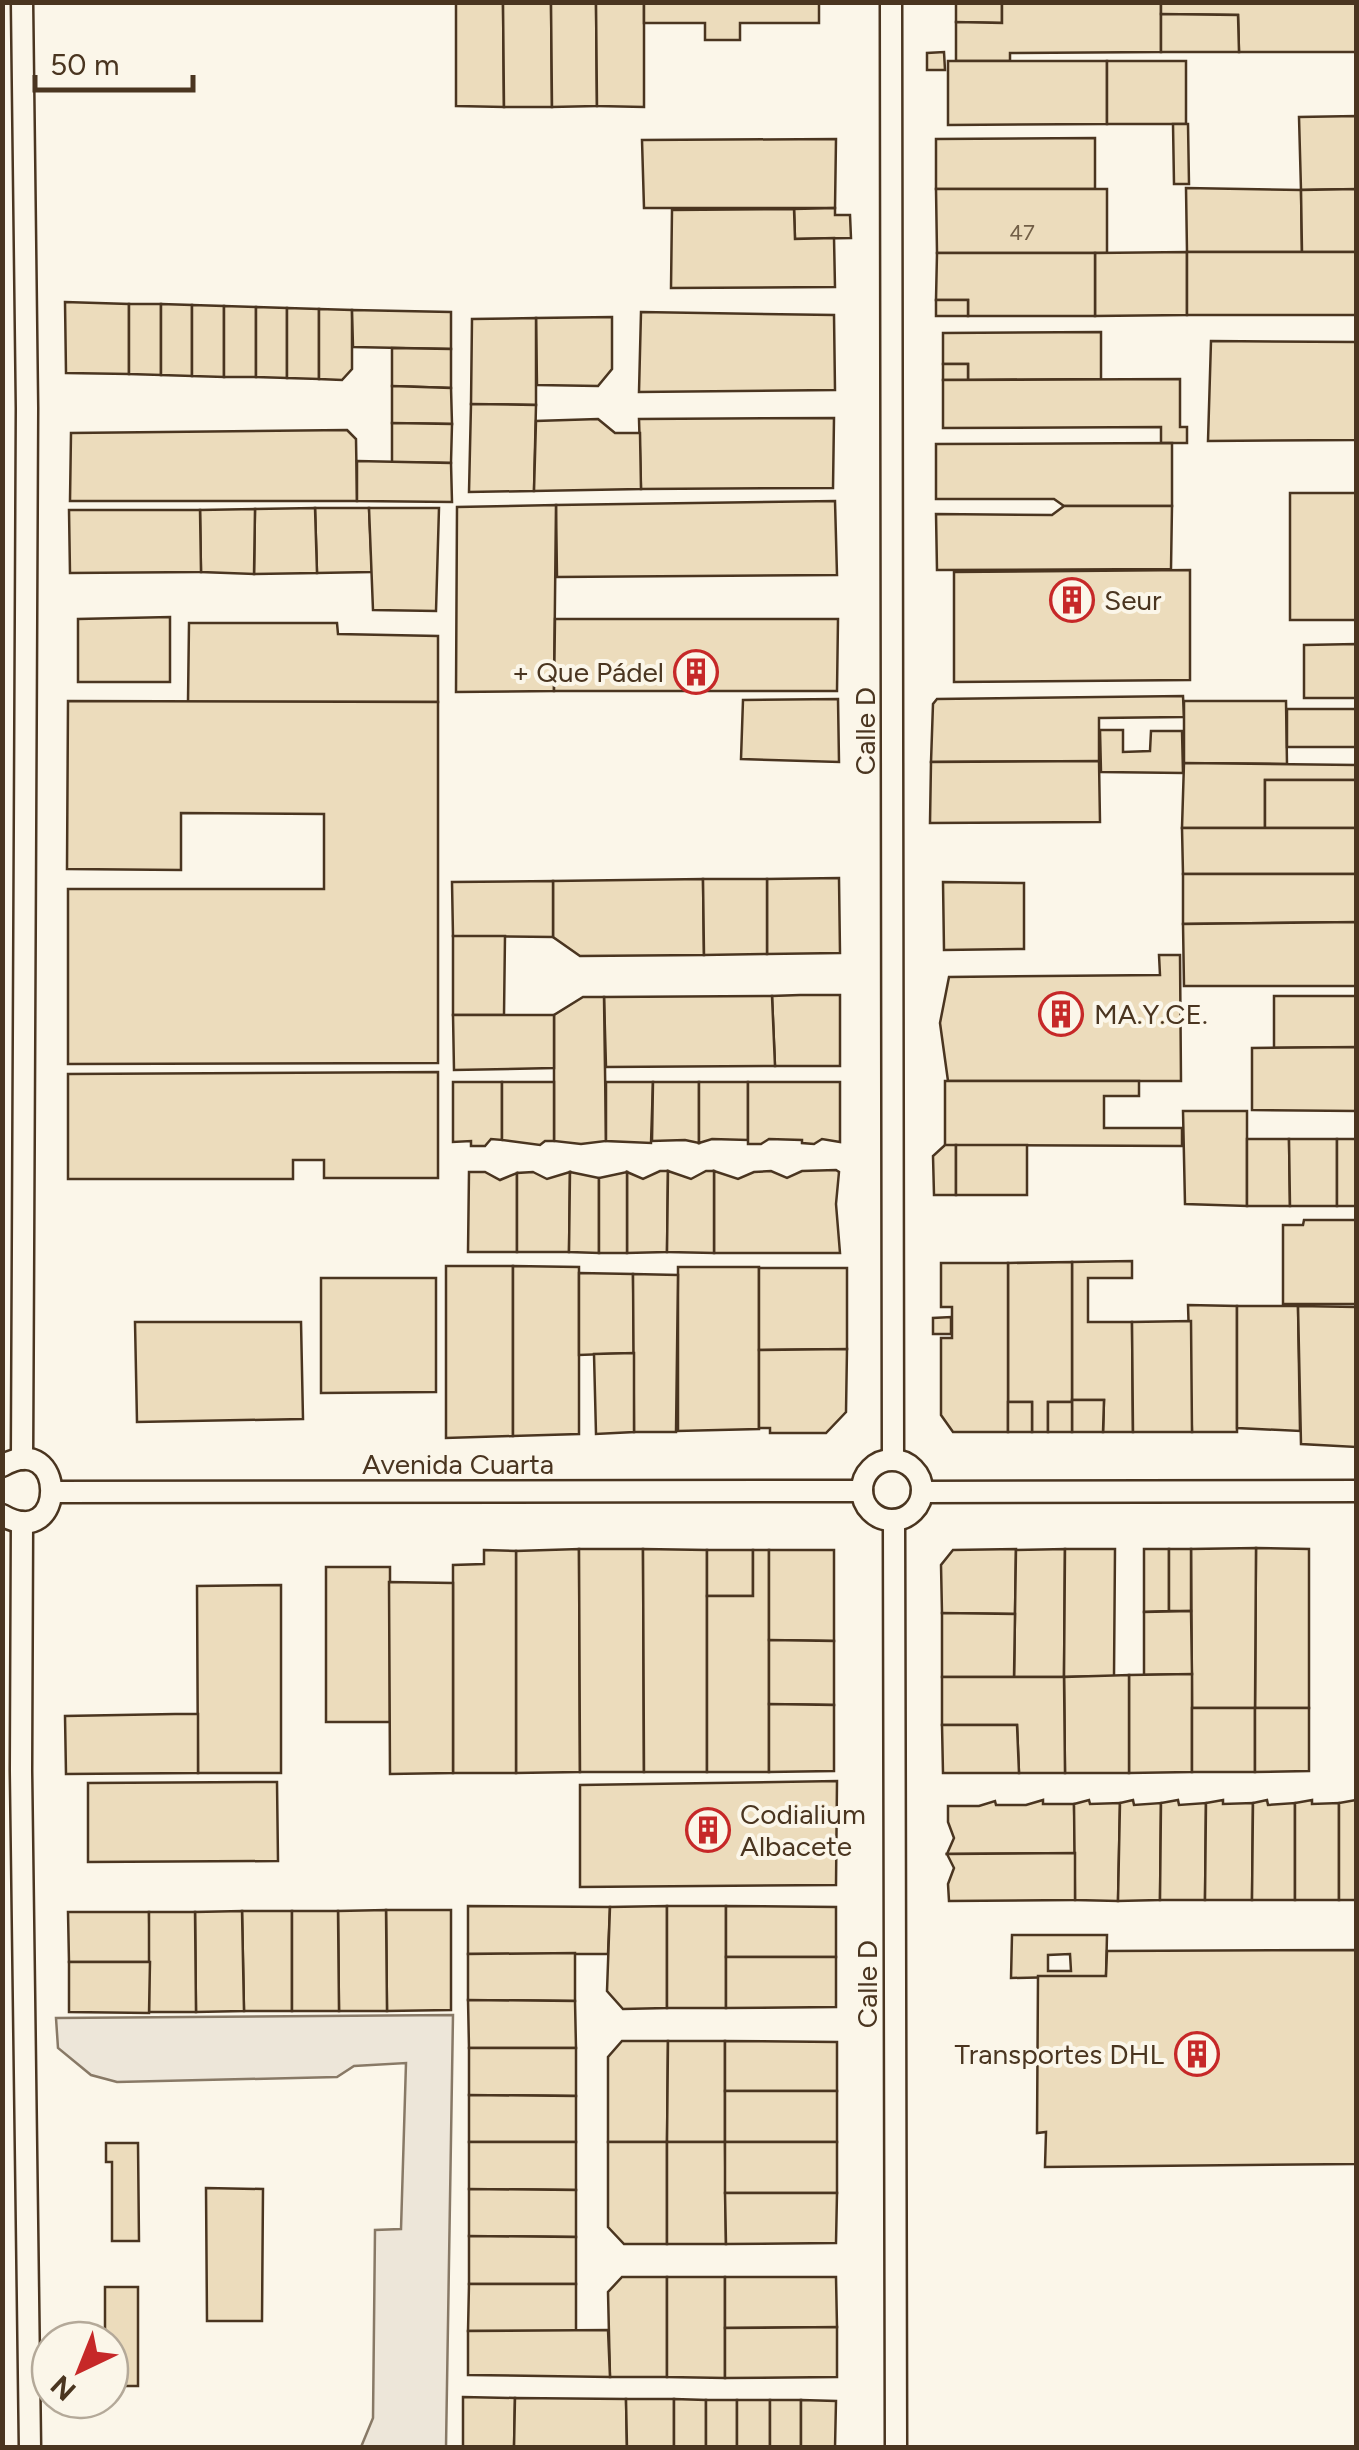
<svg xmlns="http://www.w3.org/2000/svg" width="1359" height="2450" font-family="Figtree,sans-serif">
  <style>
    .green { fill: #ede6d9; stroke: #887966; stroke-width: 2.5 }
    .building { fill: #ecdcbc; stroke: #4a3520; stroke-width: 2.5; fill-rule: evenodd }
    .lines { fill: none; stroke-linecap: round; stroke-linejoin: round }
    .street-casing { stroke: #4a3520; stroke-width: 25 }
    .street { stroke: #fbf6e9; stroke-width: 20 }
    .labels { text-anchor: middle; stroke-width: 8; stroke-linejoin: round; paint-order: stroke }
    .number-label { font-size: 22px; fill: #725f47 }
    .poi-label { font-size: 28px; fill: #4a3520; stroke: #fbf6e9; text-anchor: start }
    .street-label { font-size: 28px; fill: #4a3520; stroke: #fbf6e9 }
  </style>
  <rect width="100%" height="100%" fill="#fbf6e9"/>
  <path class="green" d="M453,2015L446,2447H361L373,2418L375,2230L401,2229L406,2063L354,2066L337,2077L117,2082L91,2075L58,2048L56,2018Z"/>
  <g class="building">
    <path d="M456,2H503L504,107L456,106Z"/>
    <path d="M503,2H551L552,107H504Z"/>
    <path d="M551,2H596L597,106L552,107Z"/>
    <path d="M596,2H644V107L597,106Z"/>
    <path d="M644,2H819V23H740V40H705V23H644Z"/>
    <path d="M956,2H1002V23L956,22Z"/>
    <path d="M1002,2H1161V52L1010,53V61H956V22L1002,23Z"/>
    <path d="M1161,2H1356V52H1239L1238,15L1161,14Z"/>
    <path d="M1161,14L1238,15L1239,52H1161Z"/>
    <path d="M944,52L945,70H927V53Z"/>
    <path d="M948,61H1107V124L948,125Z"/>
    <rect x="1107" y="61" width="79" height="63"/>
    <path d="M1356,116V189L1301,190L1299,117Z"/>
    <path d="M1173,124H1188L1189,184H1174Z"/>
    <path d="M1095,138V189H936V139Z"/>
    <path d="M836,139L835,208H644L642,140Z"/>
    <path d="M1186,188L1301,190L1302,252H1187Z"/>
    <path d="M936,189H1107V253H937Z"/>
    <path d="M1356,189V252H1302L1301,190Z"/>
    <path d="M835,208V215H850L851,238L795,239L794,209Z"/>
    <path d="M794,209L795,239L834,238L835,287L671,288L672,210Z"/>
    <path d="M1187,252V315L1095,316V253Z"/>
    <rect x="1187" y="252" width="169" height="63"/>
    <path d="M937,253H1095V316H968V300H936Z"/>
    <rect x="936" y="300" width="32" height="16"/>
    <path d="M65,302L129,304V374L66,373Z"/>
    <path d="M129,304H161V375L129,374Z"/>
    <path d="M161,304L192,305V376L161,375Z"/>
    <path d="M192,305L224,306V377L192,376Z"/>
    <path d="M224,306L256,307V377H224Z"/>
    <path d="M256,307L287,308V378L256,377Z"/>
    <path d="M287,308L319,309V379L287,378Z"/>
    <path d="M319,309L352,310V369L342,380L319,379Z"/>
    <path d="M352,310L451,312V349L353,347Z"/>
    <path d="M641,312L834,315L835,390L639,392Z"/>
    <path d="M612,317V369L598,386L537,385L536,318Z"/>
    <path d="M536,318V405L471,404L472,319Z"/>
    <path d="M1101,332V379L968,380V364H943V333Z"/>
    <path d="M1211,341L1356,342V440L1208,441Z"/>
    <path d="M392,348L451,349V388L392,386Z"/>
    <rect x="943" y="364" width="25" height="16"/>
    <path d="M1180,379V427H1187V443H1161V427L943,428V380Z"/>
    <path d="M392,386L451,388L452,424L392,423Z"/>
    <path d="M471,404L536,405L534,491L469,492Z"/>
    <path d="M834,418L833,488L641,489L639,419Z"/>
    <path d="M598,419L615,433H640L641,489L534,491L536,421Z"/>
    <path d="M392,423L452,424L451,463L392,462Z"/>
    <path d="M347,430L356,439L357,501H70L71,433Z"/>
    <path d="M1172,443V506H1064L1054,499H936V444Z"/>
    <path d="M357,461L451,463L452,502L357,501Z"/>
    <rect x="1290" y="493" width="66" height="127"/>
    <path d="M835,501L837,575L557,577L556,505Z"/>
    <path d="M556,505L554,691L456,692L457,507Z"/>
    <path d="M1064,506H1172L1171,569L937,570L936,514L1052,515Z"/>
    <path d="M315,508H369L372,572L317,573Z"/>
    <path d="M315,508L317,573L254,574L255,509Z"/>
    <path d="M369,508H439L436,611L373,610Z"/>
    <path d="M255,509L254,574L201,572L200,510Z"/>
    <path d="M69,510H200L201,572L70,573Z"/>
    <path d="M1190,570V680L954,682V572Z"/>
    <path d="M170,617V682H78V619Z"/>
    <path d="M555,619H838L837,691H554Z"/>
    <path d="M189,623H337L338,634L438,636V702H188Z"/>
    <path d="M1356,644V698H1304V645Z"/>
    <path d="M1183,696L1184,717L1099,718V761L931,762L933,704L937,699Z"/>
    <path d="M838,699L839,762L741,759L743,700Z"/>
    <path d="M68,701L438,702V1063L68,1064V889H324V814L181,813V870L67,869Z"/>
    <path d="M1184,701H1286L1287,764L1184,763Z"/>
    <rect x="1287" y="709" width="69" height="38"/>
    <path d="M1100,730H1123V752L1150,751L1151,731H1182L1183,773L1101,772Z"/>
    <path d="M1099,761L1100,822L930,823L931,762Z"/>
    <path d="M1184,763L1356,765V780H1265V828H1182Z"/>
    <rect x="1265" y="780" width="91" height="48"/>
    <path d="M1182,828H1356V874H1183Z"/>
    <path d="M1183,874H1356V922L1183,924Z"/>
    <path d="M839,878L840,953L767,954V879Z"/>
    <path d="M703,879L704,955L580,956L553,937V881Z"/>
    <path d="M703,879H767V954L704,955Z"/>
    <path d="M553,881V937L453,936L452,882Z"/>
    <path d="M943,882L1024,883V949L944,950Z"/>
    <path d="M1356,922V986H1184L1183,924Z"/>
    <path d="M453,936H505L504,1015H453Z"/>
    <path d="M1159,955H1180L1181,1081H948L940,1023L949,977L1160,975Z"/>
    <path d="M800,995H840V1066H775L772,996Z"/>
    <path d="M772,996L775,1066L606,1067L604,997Z"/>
    <path d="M1274,996H1356V1047L1274,1048Z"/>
    <path d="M583,997H604L606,1141L581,1144L554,1141V1015Z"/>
    <path d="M453,1015H554V1068L454,1070Z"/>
    <path d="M1356,1047V1111L1252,1110V1048Z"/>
    <path d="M438,1072V1178H324V1160H293V1179H68V1074Z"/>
    <path d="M945,1081H1139V1096H1104V1128H1182V1146L945,1145Z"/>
    <path d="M453,1082H502V1140L491,1139L485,1146H471V1141L453,1142Z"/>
    <path d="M502,1082H554V1141H545L540,1145L502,1140Z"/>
    <path d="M606,1082H653L651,1143L606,1141Z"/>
    <path d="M653,1082H699V1143L685,1140L652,1141Z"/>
    <path d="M699,1082H748V1140L712,1139L699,1143Z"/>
    <path d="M748,1082H840V1142L822,1139L814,1144L802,1143V1140L769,1139L761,1144H748Z"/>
    <path d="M1183,1111H1247V1206L1185,1204Z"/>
    <path d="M1247,1139H1289L1290,1206H1247Z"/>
    <path d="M1289,1139H1337V1206H1290Z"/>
    <rect x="1337" y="1139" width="19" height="67"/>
    <path d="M945,1145H956V1195H934L933,1156Z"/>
    <rect x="956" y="1145" width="71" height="50"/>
    <path d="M836,1170L839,1172L836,1204L840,1253H714V1171L738,1179L754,1172L771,1171L787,1178L802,1171Z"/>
    <path d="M660,1171H668L667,1252L627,1253V1172L643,1179Z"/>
    <path d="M668,1171L691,1179L706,1171H714V1253L667,1252Z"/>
    <path d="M469,1172H485L500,1180L517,1173V1252H468Z"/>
    <path d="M533,1172L547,1179L570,1172L569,1252H517V1173Z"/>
    <path d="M570,1172L599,1178V1253L569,1252Z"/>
    <path d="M627,1172V1253H599V1178Z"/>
    <path d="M1304,1220H1356V1304H1283V1225H1303Z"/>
    <path d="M1132,1261V1278H1088V1322H1132L1133,1432H1103L1104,1400H1072V1262Z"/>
    <path d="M1072,1262V1402H1048V1432H1032V1402H1008V1263Z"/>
    <path d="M941,1263H1008V1432H953L941,1415V1338H952V1307H941Z"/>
    <path d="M446,1266H513V1436L446,1438Z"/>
    <path d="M513,1266L579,1267V1434L513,1436Z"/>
    <path d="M678,1267H759V1429L678,1431Z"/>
    <path d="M759,1268H847V1349L759,1350Z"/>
    <path d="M579,1273L633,1274L634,1353L579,1355Z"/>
    <path d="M633,1274L678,1275L676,1432H634Z"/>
    <path d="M321,1278H436V1392L321,1393Z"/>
    <path d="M1188,1305L1237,1306V1432H1192Z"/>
    <path d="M1237,1306H1298L1300,1431L1237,1428Z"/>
    <path d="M1298,1306L1356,1307V1447L1301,1444Z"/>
    <path d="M951,1317V1334H933V1318Z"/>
    <path d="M1191,1321L1192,1432H1133L1132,1322Z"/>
    <path d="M135,1322H301L303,1419L137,1422Z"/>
    <path d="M847,1349L846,1412L826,1433H770V1428H759V1350Z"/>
    <path d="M634,1353V1432L596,1434L594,1354Z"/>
    <path d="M1072,1400H1104L1103,1432H1072Z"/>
    <rect x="1008" y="1402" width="24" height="30"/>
    <rect x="1048" y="1402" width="24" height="30"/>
    <path d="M1256,1548L1309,1549V1708H1255Z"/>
    <path d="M1256,1548L1255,1708H1192L1191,1549Z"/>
    <path d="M579,1549L580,1772L516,1773V1551Z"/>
    <path d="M579,1549H643L644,1772H580Z"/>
    <path d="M643,1549L707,1550V1772H644Z"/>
    <path d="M1016,1549L1015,1614L942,1613L941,1565L953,1550Z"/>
    <path d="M1065,1549L1064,1677H1014L1016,1550Z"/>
    <path d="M1065,1549H1115L1114,1676L1064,1677Z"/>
    <path d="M1144,1549H1169V1611L1144,1612Z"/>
    <rect x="1169" y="1549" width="22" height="62"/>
    <path d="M484,1550L516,1551V1773H453V1565L484,1564Z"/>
    <rect x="707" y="1550" width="46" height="46"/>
    <path d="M753,1550H769V1772H707V1596H753Z"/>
    <path d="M769,1550H834V1641L769,1640Z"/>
    <rect x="326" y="1567" width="64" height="155"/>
    <path d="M389,1582L453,1583V1773L390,1774Z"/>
    <path d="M281,1585V1773H198L197,1586Z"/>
    <path d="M1191,1611L1192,1674L1144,1675V1612Z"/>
    <path d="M942,1613L1015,1614L1014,1677H942Z"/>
    <path d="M769,1640L834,1641V1705L769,1704Z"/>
    <path d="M1192,1674V1772L1129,1773V1675Z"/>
    <path d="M1129,1675V1773H1065L1064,1677Z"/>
    <path d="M942,1677H1064L1065,1773H1019L1017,1725H942Z"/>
    <path d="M769,1704L834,1705V1771L769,1772Z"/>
    <rect x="1192" y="1708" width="63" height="64"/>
    <path d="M1255,1708H1309V1771L1255,1772Z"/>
    <path d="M175,1714H198V1773L66,1774L65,1716Z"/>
    <path d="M942,1725H1017L1019,1773H943Z"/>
    <path d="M837,1781L836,1885L580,1887V1785Z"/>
    <path d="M277,1782L278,1861L88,1862V1783Z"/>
    <path d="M1043,1800V1804H1074L1075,1853L947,1854L954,1838L948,1822V1806H979L995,1801L996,1805H1026Z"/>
    <path d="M1089,1800L1090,1804L1120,1803L1118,1901L1075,1900L1074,1804Z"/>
    <path d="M1133,1800L1134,1805L1161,1803L1160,1900L1118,1901L1120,1803Z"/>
    <path d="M1178,1800L1179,1805L1206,1803L1205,1900H1160L1161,1803Z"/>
    <path d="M1223,1800V1804L1253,1803L1252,1900H1205L1206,1803Z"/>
    <path d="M1267,1800L1268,1805L1295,1803V1900H1252L1253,1803Z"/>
    <path d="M1312,1800V1804L1339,1803V1900H1295V1803Z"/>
    <path d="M1356,1800V1900H1339V1803Z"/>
    <path d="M1075,1853V1900L949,1901L948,1884L954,1868L947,1854Z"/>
    <path d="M468,1906L610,1907L608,1954H468Z"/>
    <path d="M667,1906V2008L623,2009L607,1991L610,1907Z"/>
    <rect x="667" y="1906" width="59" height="102"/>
    <path d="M726,1906L836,1907V1957H726Z"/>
    <path d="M386,1910H451V2010L387,2011Z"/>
    <path d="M386,1910L387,2011H339L338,1911Z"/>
    <path d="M242,1911H292V2011H244Z"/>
    <path d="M242,1911L244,2011L196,2012L195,1912Z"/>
    <path d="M292,1911H338L339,2011H292Z"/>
    <path d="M68,1912H149L150,1962H69Z"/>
    <path d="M149,1912H195L196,2012H149Z"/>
    <path d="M1012,1935H1107L1106,1976L1011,1978ZM1070,1954L1071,1971H1048V1955Z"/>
    <path d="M1356,1950V2164L1045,2167L1046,2132L1037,2133L1038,1976H1106L1107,1951Z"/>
    <path d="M575,1953V2001L468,2000V1954Z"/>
    <path d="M726,1957H836V2007L726,2008Z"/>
    <path d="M69,1962H150L149,2013L69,2012Z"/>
    <path d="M468,2000L575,2001L576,2048H469Z"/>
    <path d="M622,2041H668L667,2142H608V2057Z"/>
    <path d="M668,2041H725V2142H667Z"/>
    <path d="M725,2041L837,2042V2091H725Z"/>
    <path d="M469,2048H576V2096L469,2095Z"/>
    <rect x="725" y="2091" width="112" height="51"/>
    <path d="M469,2095L576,2096V2142H469Z"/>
    <path d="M469,2142H576V2190L469,2189Z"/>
    <path d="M608,2142H667V2244H624L608,2227Z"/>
    <path d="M667,2142H725L726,2244H667Z"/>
    <rect x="725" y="2142" width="112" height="51"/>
    <path d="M106,2143H138L139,2241H112V2162H106Z"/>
    <path d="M206,2188L263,2189L262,2321H207Z"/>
    <path d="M469,2189L576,2190V2237L469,2236Z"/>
    <path d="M725,2193H837L836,2243L726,2244Z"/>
    <path d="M469,2236L576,2237V2284H469Z"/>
    <path d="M622,2277H667V2377H610L608,2292Z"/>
    <path d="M667,2277H725V2378L667,2377Z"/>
    <path d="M725,2277H836L837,2327L725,2328Z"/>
    <path d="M469,2284H576V2331H468Z"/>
    <path d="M105,2287H138V2386H110V2340H105Z"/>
    <path d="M837,2327V2377L725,2378V2328Z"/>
    <path d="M608,2330L610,2377L468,2375V2331Z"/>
    <path d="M463,2397L515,2398L514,2448H463Z"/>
    <path d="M515,2398L626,2399L627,2448H514Z"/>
    <path d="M626,2399H674V2448H627Z"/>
    <path d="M674,2399L706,2400V2448H674Z"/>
    <rect x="706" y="2400" width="31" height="48"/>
    <rect x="737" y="2400" width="33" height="48"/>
    <rect x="770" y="2400" width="31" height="48"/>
    <path d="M801,2400L836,2401L835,2448H801Z"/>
  </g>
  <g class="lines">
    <g class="street-casing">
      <g id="street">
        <path d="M891,2L893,1459"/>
        <path d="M22,1459L27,408L22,2"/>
        <circle cx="892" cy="1490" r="30"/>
        <path d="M2,1466C67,1428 68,1553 2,1515"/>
        <path d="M53,1492L862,1491"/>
        <path d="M922,1492L1356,1491"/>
        <path d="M894,1520L896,2448"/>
        <path d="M22,1522L21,1771L30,2448"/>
      </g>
    </g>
    <use href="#street" class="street"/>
  </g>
  <defs>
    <g id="building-ring" transform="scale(2.25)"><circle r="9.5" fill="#fbf6e9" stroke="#c62828" stroke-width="1.5"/><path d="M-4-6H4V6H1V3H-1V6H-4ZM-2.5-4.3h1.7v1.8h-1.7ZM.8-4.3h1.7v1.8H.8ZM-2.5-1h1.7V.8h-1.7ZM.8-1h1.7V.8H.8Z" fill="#c62828"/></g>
  </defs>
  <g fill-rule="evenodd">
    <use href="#building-ring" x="1072" y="600"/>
    <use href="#building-ring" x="696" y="672"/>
    <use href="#building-ring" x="1061" y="1014"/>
    <use href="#building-ring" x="708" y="1830"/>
    <use href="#building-ring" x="1197" y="2054"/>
  </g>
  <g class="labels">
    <g class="number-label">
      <text x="1022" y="240">47</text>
    </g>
    <g class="poi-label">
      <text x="1104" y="610">Seur</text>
      <text x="664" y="682" text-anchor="end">+ Que Pádel</text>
      <text x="1094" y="1024">MA.Y.CE.</text>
      <text x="740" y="1824">Codialium<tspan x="740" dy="32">Albacete</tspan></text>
      <text x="1164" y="2064" text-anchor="end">Transportes DHL</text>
    </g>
    <g class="street-label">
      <text transform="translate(865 731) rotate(-90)" y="10">Calle D</text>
      <text x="458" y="1474">Avenida Cuarta</text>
      <text transform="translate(867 1984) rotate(-90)" y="10">Calle D</text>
    </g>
  </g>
  <rect width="1359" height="2450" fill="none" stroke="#4a3520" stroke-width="10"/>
  <g transform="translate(80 2370) rotate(223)"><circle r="48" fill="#fbf6e9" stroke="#b4a999" stroke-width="2.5"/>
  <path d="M0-8L18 38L0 25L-18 38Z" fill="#c62828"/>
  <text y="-15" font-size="28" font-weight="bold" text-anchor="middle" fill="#4a3520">N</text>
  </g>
  <path d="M35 75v15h158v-15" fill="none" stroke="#4a3520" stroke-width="5"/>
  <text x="50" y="75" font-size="30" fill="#4a3520" stroke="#fbf6e9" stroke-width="8" paint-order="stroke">50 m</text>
</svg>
